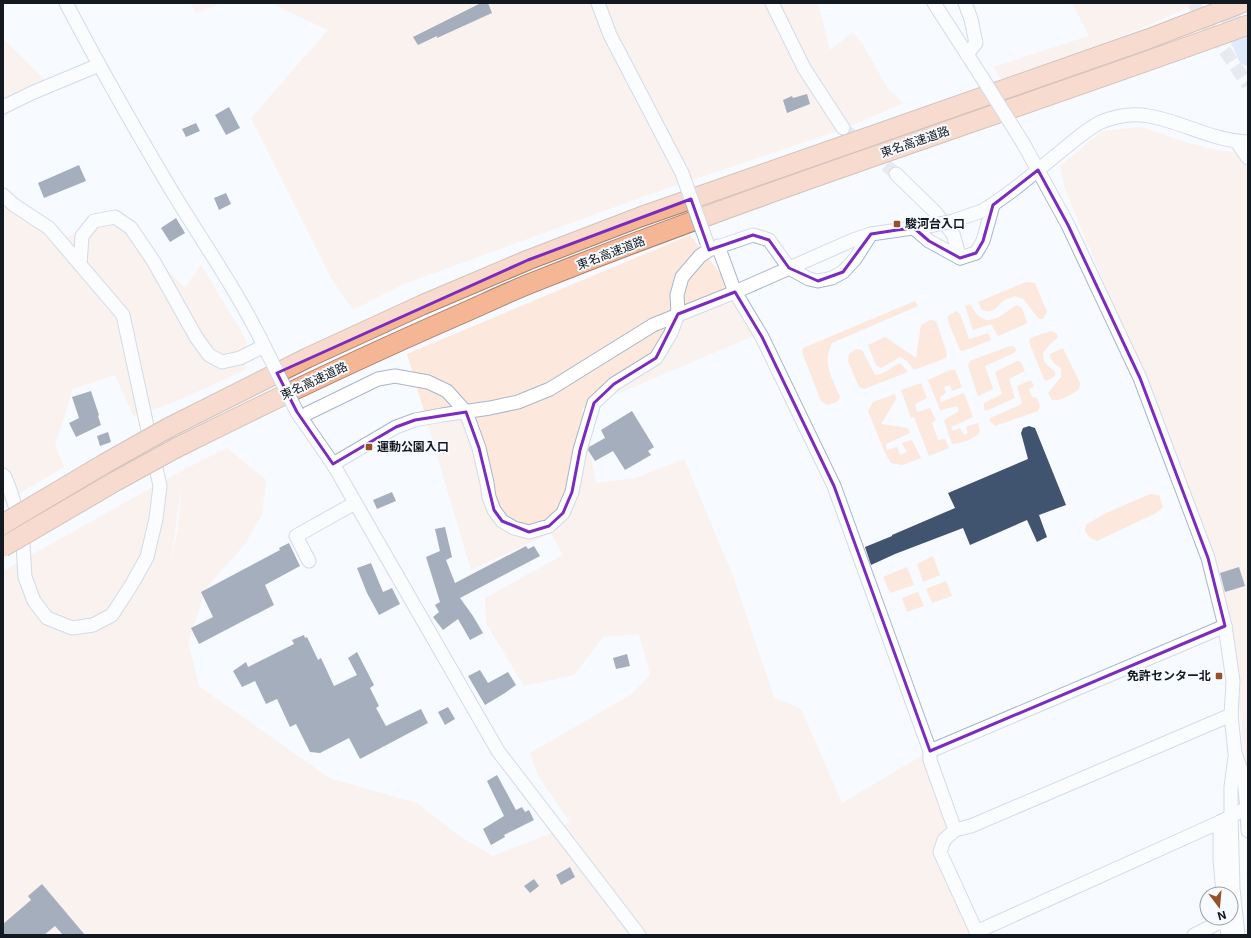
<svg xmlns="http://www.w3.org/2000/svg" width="1251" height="938" font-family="Inter,'Noto Sans JP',sans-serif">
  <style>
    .green { fill: #fce8dd; fill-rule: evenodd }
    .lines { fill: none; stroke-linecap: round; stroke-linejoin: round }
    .river { stroke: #c2d8fa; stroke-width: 20 }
    .building { fill: #40536f }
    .minor-tunnel { stroke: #d5d8dd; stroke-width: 13; stroke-dasharray: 13 6; stroke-linecap: butt }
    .minor-casing { stroke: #a7b6cb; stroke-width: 15 }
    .highway-casing { stroke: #a67f6d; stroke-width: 21 }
    .minor { stroke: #fff; stroke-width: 13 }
    .highway { stroke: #f5b696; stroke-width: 19 }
    .minor-bridge-casing { stroke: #a7b6cb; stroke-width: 15; stroke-linecap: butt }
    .highway-bridge-casing { stroke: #a67f6d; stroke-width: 21; stroke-linecap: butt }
    .minor-bridge { stroke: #fff; stroke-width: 13 }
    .highway-bridge { stroke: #f5b696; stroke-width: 19 }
    .marked { fill: none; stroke: #7b2cbf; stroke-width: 3; stroke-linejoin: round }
    .poi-dot { fill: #975129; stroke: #f7fafe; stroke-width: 1.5 }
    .labels { text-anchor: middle; stroke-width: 4; stroke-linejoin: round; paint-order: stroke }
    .street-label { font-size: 12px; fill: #131920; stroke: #f7fafe }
    .poi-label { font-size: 12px; font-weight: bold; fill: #131920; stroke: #f7fafe; text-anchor: start }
  </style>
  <rect width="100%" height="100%" fill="#f7fafe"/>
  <g class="green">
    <path d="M190,3H221L196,13Z"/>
    <path d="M270,3H818L830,50L853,32L862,43L888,89L904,103L843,129L645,196L404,284L353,310L331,278L251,118L328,30Z"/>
    <path d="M1072,3H1196C1134,35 1067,56 1001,79L993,67L1089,36Z"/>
    <path d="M3,39L48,83L3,118Z"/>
    <path d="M1141,127L1188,143L1217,150L1248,154V785L1240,713L1213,578L1131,348L1065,189L1060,166L1102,131Z"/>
    <path d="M3,193L60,240L115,217L185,288L201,265L247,341L245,370L179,400L134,417L115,375L73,389L55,445L64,467L3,503Z"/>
    <path d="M690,235L735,292L758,334L582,409L596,483L636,478L684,459L733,576L774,697L801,709L842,803L930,751L951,816L940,852L979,935H3V571L183,470L227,448L266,480L262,514L245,544L207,587L188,642L199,686L329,778L417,803L459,836L493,856L549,834L570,822L538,776L530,753L632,694L650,675L639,634L603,637L574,675L524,686L486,623L485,598L563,555L551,533L471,570L407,354ZM182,480L178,530L171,560Z"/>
    <path d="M1026,282L1035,283L1047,312L1043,319H1039L1023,299L1015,296C1011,298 1005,299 1002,302C995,308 994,314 982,310L978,302Z"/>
    <path d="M915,301L918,306L832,343C822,364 832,377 840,397L837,402L827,405L821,401L802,352L803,348Z"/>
    <path d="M970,304C973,308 976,315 980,317C994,327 1006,310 1017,305L1022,308L1027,322L1026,324L998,336L991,324L973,330L965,306Z"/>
    <path d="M956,311L960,314L969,339L988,333L991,340L963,351L960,350L948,321V316Z"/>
    <path d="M930,320L936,321L947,354L946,358L914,370L907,361L900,357L881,368L876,365L868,345L885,337L916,358L921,325Z"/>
    <path d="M1051,331L1056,333L1058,337L1050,344L1043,353L1044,362L1055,372V376L1046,381L1044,379L1029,342L1030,338Z"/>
    <path d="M1010,346L1015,347L1016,350L1014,353L985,366L993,389L978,396L968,366L970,361Z"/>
    <path d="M1063,348L1080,383L1079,389C1073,394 1059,402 1052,400L1048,393L1061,377V368C1055,364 1051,362 1050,354Z"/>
    <path d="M856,349L862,350L875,375C887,374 890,367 900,363L908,372L864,389L859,387L848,361L849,354Z"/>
    <path d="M1017,361L1021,362L1025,371L1009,379L1015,398L986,411L984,409V403L1002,394L995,372Z"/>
    <path d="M950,370H955L962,387L952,391L950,385L944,387L946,393L940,397L941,402L964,393L973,417L951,427L953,431L960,428L964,435L968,433L966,427L978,423L980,432C975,439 960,444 952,444L944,420L959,411L957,406L940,410L928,380Z"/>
    <path d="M1031,380L1034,386L1029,389L1032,397L1037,398L1040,406L1038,411L995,426L989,420L990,418L1022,404L1017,386Z"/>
    <path d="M921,383L927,398L915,404L917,412L930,408L936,420L932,423L938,440L945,439L949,448L929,456L914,417L911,418L901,390Z"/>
    <path d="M895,394L896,399L881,424L908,428L910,433L886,444L887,450L897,447L900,455L907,452L902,443L912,440L921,458L902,465L891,463L886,455L868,411L873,402Z"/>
    <path d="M1150,494L1159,495L1163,507L1156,513L1097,541L1090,538L1085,531L1086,525L1104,514Z"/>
    <path d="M933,556L940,575L923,582L917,564Z"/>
    <path d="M907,567L914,585L890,593L883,577Z"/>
    <path d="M946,581L952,596L932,603L926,589Z"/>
    <path d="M918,592L924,606L907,612L902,598Z"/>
  </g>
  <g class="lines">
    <path class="river" d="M1224,3L1248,56"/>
  </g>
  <g class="building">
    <path d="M481,3H488L492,13L437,38V36L418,45L413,37Z"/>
    <path d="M807,94L810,104L787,113L783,100L792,96L793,98Z"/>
    <path d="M229,107L240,128L226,135L215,115Z"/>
    <path d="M196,123L200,131L186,137L182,129Z"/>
    <path d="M79,165L86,181L44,198L38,183Z"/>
    <path d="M226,193L231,204L219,210L214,198Z"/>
    <path d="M176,218L185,233L170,242L161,228Z"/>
    <path d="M91,391L99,415L98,416L101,425L76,437L69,423L79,418L72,397Z"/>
    <path d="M632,411L654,447L648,451L651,455L625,470L613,451L595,461L588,450L589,447L605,438L601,430Z"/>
    <path d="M1029,426L1035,428L1066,505L1039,515L1047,537L1037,542L1027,520L970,545L963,528L895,554L871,565L865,547L892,536V535L955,508L948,493L1028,459L1021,433L1023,428Z"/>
    <path d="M108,432L111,442L100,446L97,436Z"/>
    <path d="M392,492L396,501L377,509L373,500Z"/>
    <path d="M445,527L452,557L446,560L455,583L526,546L528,549L534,546L540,556L460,598L473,616L483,633L470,640L458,619L443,630L433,617L439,612L435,605L440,602L426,557L440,551L435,529Z"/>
    <path d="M289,543L300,566L265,585L274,605L199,644L191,628L213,617L201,592L280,550L279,548Z"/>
    <path d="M371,563L383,592L392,588L400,604L379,615L367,593L357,568Z"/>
    <path d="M1239,567L1245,586L1225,592L1220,573Z"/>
    <path d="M304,635L305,638L307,637L318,660L321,658L334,686L357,675L348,658L357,652L374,685L370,688L379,706L376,708L386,726L421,709L428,723L360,759L349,738L320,753L310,752L296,724L290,727L277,699L266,704L255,681L242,687L233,671L246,662L248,667L294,644L292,640Z"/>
    <path d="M627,654L630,666L616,669L613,658Z"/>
    <path d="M480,670L488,683L508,672L516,685L505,693L485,705L468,676Z"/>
    <path d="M448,707L455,719L445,725L438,712Z"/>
    <path d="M497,775L516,810L522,807L525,812L529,810L534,820L504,835L505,837L491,845L483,829L504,816L487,781Z"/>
    <path d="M570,867L575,877L561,885L556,875Z"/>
    <path d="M534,879L539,886L530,893L524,886Z"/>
    <path d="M42,884L85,935H63L55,926L44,935H3V924L31,900L28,896Z"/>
  </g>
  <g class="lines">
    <g class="minor-tunnel">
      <path d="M1193,3L1248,85"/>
      <path d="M843,128L896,174"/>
    </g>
    <g class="minor-casing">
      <g id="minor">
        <path d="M66,3C98,64 132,124 167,183C201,240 240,294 268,354"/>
        <path d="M598,3L610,35L682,173"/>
        <path d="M772,3L804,68L843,128"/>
        <path d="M934,3L981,76"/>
        <path d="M965,3L971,19L976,43L967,54"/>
        <path d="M3,107L34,92L99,65"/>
        <path d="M1236,141L1248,158"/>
        <path d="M1023,143L1068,225L1140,378L1208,558L1225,626L1233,681L1231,715L1235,753L1244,779L1247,808L1248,831"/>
        <path d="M896,174L934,211L953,234L960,258"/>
        <path d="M3,195L14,205L49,228L123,315L160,486L156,519L147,557L132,584L112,615L93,625L72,628L47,618L34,601L25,577L22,528L10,490L5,477L3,475"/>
        <path d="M982,211C1010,195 1035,172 1060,152C1073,142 1086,129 1101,122C1115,116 1133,113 1149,116C1183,122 1213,141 1248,142"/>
        <path d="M914,228L929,241L960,258L976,253L983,241L993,205"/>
        <path d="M718,246L735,292L762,337L834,486L930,751V760L955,830L944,840L940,852L978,935"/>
        <path d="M80,264L82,236L94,221L115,217L131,228L154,262L196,337L209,355L222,362L240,358L264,346"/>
        <path d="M297,412L333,464L498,751L639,935"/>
        <path d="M300,417L378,379L395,376L428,382L447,391L466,412L479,448L487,483L489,497L494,510L502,521L514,528L529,532L549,526L563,513L572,492L580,450L594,403L614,384L656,358L671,333L678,314L677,295L682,277L700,256L709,250L753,235L769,240L789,268L809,279L818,281L832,278L843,272L855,259L871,234"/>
        <path d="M333,464L396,427L415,420L442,415L490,408L518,402L550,389L653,325L735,292L853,240L871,234L934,225"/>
        <path d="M309,561L296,536L355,503"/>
        <path d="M930,751L1225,626"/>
        <path d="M1235,757L1231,787V816L1233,888L1238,935"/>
        <path d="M1220,822V860L1223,894"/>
        <path d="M955,830L971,826L1231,715"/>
        <path d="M1225,918L1228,935"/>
        <path d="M976,932L1220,822L1247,808"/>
        <path d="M1194,935L1226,919"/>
      </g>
    </g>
    <g class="highway-casing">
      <g id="highway">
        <path d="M168,428L307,358L422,305L528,260L640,217L1148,39L1242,3"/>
        <path d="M176,448C268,402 360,358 454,317C482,305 510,291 539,280C772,187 1012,111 1248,25"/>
      </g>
    </g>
    <use href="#minor" class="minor"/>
    <use href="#highway" class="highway"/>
    <g class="minor-bridge-casing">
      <g id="minor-bridge">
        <path d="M981,76L1023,143"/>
        <path d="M682,173L707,243"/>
        <path d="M934,225L953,221L982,211"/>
        <path d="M268,354L297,412"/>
      </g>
    </g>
    <g class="highway-bridge-casing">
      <g id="highway-bridge">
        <path d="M3,524L104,464L168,428"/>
        <path d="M3,547L116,481L176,448"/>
      </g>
    </g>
    <use href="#minor-bridge" class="minor-bridge"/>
    <use href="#highway-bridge" class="highway-bridge"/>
  </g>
  <path d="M0 0H1251V938H0ZM1038,170L1068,225L1140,378L1208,558L1225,626L930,751L834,486L762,337L735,292L678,314L656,358L614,384L594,403L580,450L572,492L563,513L549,526L529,532L502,521L494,510L479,448L466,412L415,420L396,427L333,464L297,412L277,373L528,260L691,199L709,250L753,235L769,240L789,268L818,281L843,272L871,234L897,230L914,228L929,241L960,258L976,253L983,241L993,205Z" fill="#f7fafe" fill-opacity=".55" fill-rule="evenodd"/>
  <path class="marked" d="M1038,170L1068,225L1140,378L1208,558L1225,626L930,751L834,486L762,337L735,292L678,314L656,358L614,384L594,403L580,450L572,492L563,513L549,526L529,532L502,521L494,510L479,448L466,412L415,420L396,427L333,464L297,412L277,373L528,260L691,199L709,250L753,235L769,240L789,268L818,281L843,272L871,234L897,230L914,228L929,241L960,258L976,253L983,241L993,205Z"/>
  <g class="poi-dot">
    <rect x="893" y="220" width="8" height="8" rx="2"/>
    <rect x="365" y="443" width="8" height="8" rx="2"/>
    <rect x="1215" y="672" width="8" height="8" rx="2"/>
  </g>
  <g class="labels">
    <g class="street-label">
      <text transform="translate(915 142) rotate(-19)" y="4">東名高速道路</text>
      <text transform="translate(611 253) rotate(-21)" y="4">東名高速道路</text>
      <text transform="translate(314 381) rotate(-25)" y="4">東名高速道路</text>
    </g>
    <g class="poi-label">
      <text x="905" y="228">駿河台入口</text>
      <text x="377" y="451">運動公園入口</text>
      <text x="1211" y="680" text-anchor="end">免許センター北</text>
    </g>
  </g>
  <rect width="1251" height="938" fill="none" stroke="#131920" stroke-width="8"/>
  <g transform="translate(1219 906) rotate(164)"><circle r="19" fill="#f7fafe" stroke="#9ca0a5"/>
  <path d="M0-3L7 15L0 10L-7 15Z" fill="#975129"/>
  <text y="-6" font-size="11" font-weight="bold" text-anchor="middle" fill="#131920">N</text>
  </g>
</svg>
